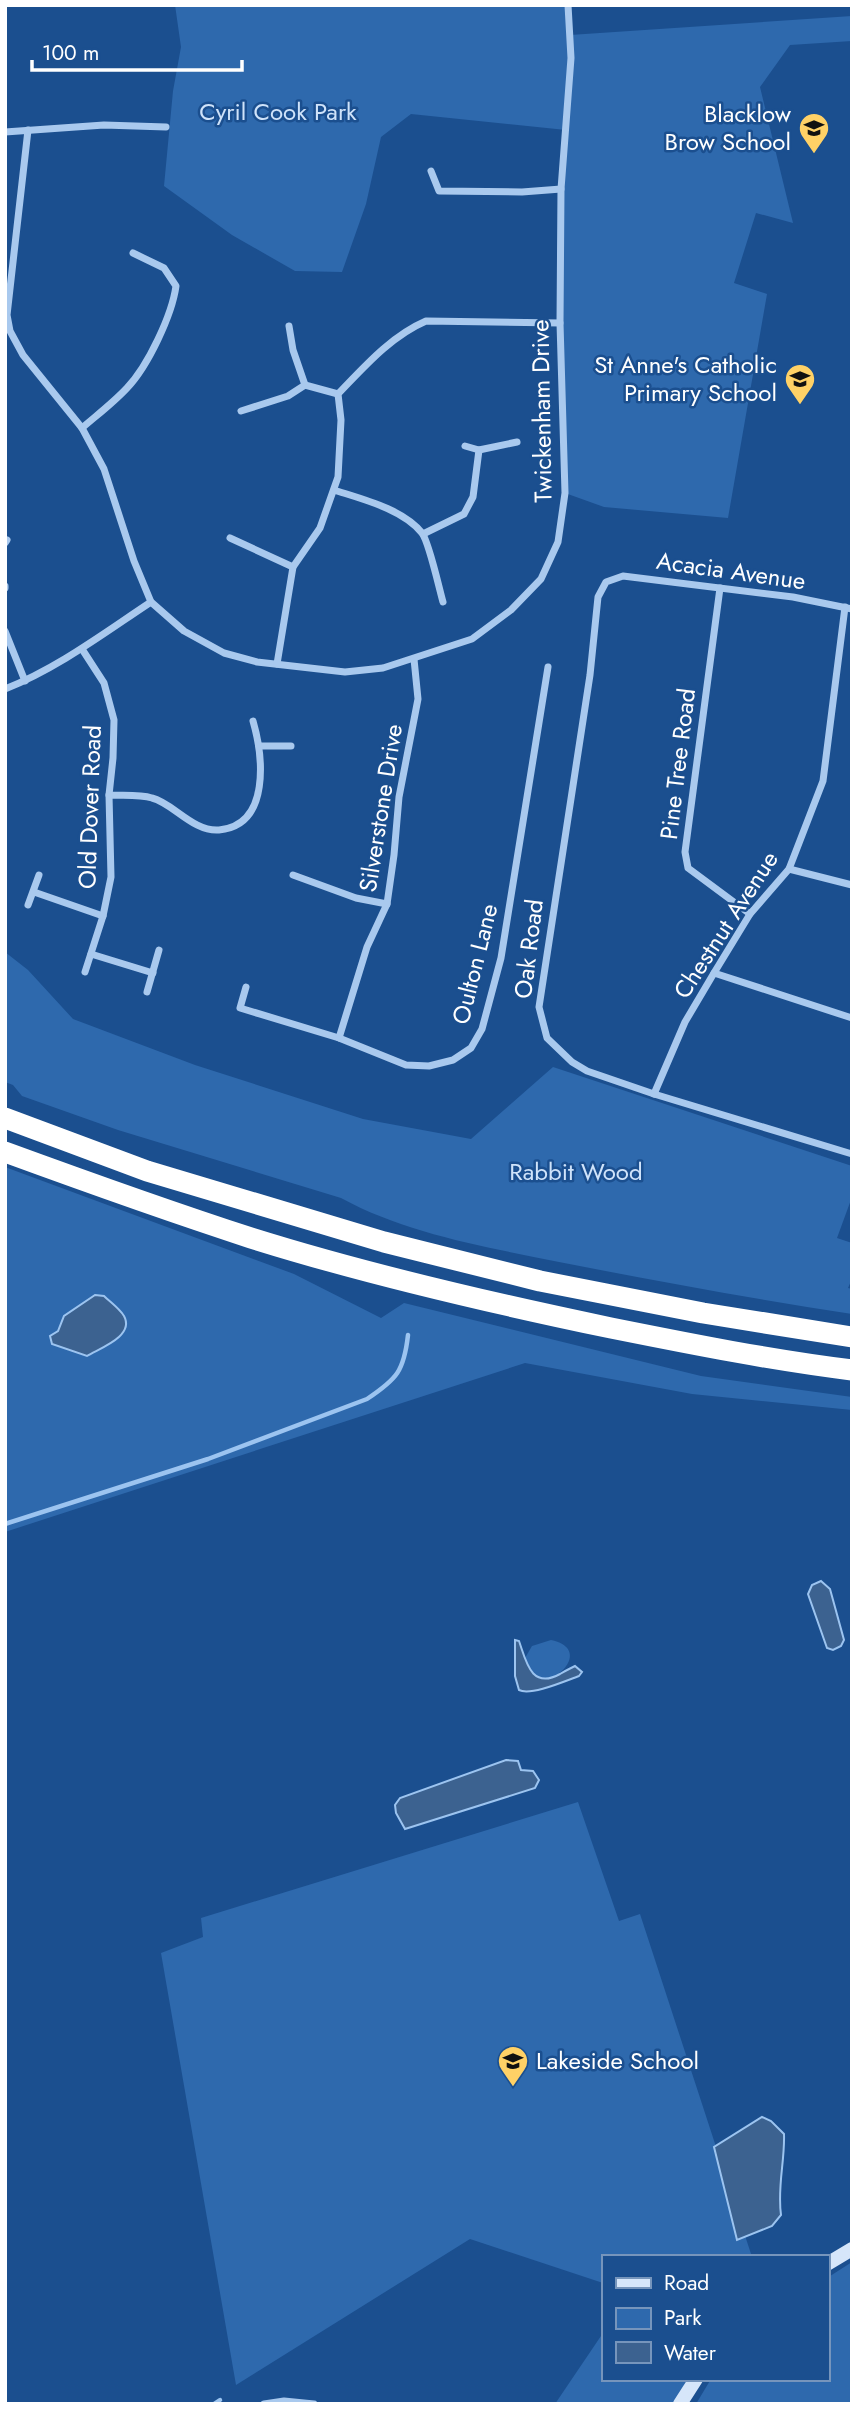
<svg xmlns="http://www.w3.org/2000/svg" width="857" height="2409" font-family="Jost,sans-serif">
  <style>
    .green { fill: #2e69ad; fill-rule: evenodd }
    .water { fill: #3c6290; stroke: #9cc4f0; stroke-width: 2 }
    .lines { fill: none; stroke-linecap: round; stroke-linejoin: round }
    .stream { stroke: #9cc4f0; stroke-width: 4.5 }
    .street { stroke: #a9c9ee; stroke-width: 7 }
    .secondary { stroke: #d6e6fa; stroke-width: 14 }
    .highway { stroke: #fff; stroke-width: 21 }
    .labels { text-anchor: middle; stroke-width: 5; stroke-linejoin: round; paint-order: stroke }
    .park-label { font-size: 24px; fill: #cfe3fa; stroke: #1b4f8f }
    .poi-label { font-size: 24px; fill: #fff; stroke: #1b4f8f; text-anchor: end }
    .street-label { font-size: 24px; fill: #fff; stroke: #1b4f8f }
  </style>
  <rect width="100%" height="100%" fill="#1b4f8f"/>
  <g class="green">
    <path d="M175,5H567L570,35L852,16V41L790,45L760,87L793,223L756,213L734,283L767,294L728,518L604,507L565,493L560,323L566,130L411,114L381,137L366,204L342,272L295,271L232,235L164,186L173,91L181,47Z"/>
    <path d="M5,952L28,970L73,1019L195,1065L363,1119L471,1139L553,1067L852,1166V1197L837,1238L852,1243V1279L848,1288L852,1289V1314C754,1299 656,1281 559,1262C486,1247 407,1234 341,1198L118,1130L22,1096L13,1085L5,1082Z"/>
    <path d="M5,1167L294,1274L381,1318L404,1303L701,1376L852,1397V1410L692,1394L525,1363L5,1532ZM95,1295L104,1296L124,1317L50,1336L58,1331L65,1316Z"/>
    <path d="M551,1640C597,1650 547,1695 531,1674C528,1670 527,1662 525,1658L532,1646Z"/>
    <path d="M578,1802L619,1921L640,1914L752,2257H603V2283L470,2239L236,2385L161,1953L203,1937L201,1918Z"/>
    <path d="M852,2262V2404H696L711,2379H827V2278Z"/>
    <path d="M603,2333V2379H687L675,2404H555Z"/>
  </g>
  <g class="water">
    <path d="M95,1295L104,1296C110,1302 119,1308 124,1316C135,1336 100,1348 87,1356L52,1344L50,1336L58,1331L64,1316Z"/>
    <path d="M821,1581L830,1589L844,1640L841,1646L833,1650L827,1648L808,1594L812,1585Z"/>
    <path d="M515,1640L519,1641C526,1661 531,1690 560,1674C565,1671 569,1669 575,1666L582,1672L579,1676C565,1681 531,1696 519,1690L515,1676Z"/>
    <path d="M506,1760L518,1761L521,1770L533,1771L539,1780L535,1788L405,1829L396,1813L395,1805L400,1798Z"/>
    <path d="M762,2117L771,2121L784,2134C785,2161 777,2187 781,2215L772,2226L737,2240L714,2147Z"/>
  </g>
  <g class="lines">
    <g class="stream">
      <path d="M5,1524L208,1459L367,1399C397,1379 404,1371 408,1335"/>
      <path d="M214,2404L220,2400"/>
    </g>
    <g class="street">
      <path d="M28,130L7,315L10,331L23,355L82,428L104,469L134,561L151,602L184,631L224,653L257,662L345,672L383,668L472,639L511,610L541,579L558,542L565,493L560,323L561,189L571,58L568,5"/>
      <path d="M5,132L104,125L166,127"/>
      <path d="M431,171L439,191L522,192L561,189"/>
      <path d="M305,385L338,394"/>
      <path d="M241,411L288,396L305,385L293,350L289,326"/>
      <path d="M82,428C97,415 113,403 127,388C148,366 172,315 176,286L164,268L133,253"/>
      <path d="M465,446L479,450L517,442"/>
      <path d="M334,490C362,499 403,509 422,533C429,542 439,588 443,602"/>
      <path d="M423,534L464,514L473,497L479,450"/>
      <path d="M230,538L293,567"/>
      <path d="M5,543L7,540"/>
      <path d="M5,586V588"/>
      <path d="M720,588L685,852L688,868L750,914"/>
      <path d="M852,609L793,597L623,576L606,582L598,597L590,675L539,1007L547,1038L572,1062L587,1071L654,1094L852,1154"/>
      <path d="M5,631L25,681"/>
      <path d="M82,649L104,683L114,720L113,758L109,795L111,877L103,916L85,972"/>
      <path d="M277,664L293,567L320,528L338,477L341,420L338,394C364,367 391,336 426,321L560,323"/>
      <path d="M5,689C58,668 104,633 151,602"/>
      <path d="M260,746H291"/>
      <path d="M109,795C122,796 139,794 152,798C173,803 193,832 219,830C271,825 263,756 253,721"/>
      <path d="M789,869L852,885"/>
      <path d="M293,875L356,898L387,904"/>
      <path d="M34,892L103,916"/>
      <path d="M28,905L39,875"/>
      <path d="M91,954L153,973"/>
      <path d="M714,973L852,1018"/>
      <path d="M246,987L240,1008L339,1038L406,1065L429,1066L453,1060L471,1048L482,1029L501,958L548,667"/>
      <path d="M147,992L159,950"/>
      <path d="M339,1038L367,947L387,904L394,855L399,797L418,699L414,659"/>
      <path d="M654,1094L685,1022L714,973L750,914L789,869L823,781L845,607"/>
      <path d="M264,2404L284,2401L314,2404"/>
    </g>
    <g class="secondary">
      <path d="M827,2264L852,2249"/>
      <path d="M680,2404L696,2379"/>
    </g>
    <g class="highway">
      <path d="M5,1118L147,1171L384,1242L540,1281L703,1313L852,1337"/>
      <path d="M5,1152C87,1182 168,1211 251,1238C369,1275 491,1303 611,1328C691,1344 771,1360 852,1370"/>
    </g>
  </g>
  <defs>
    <g id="school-pin" transform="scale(1.575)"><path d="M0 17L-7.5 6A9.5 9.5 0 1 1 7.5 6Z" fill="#ffd166" stroke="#1b4f8f"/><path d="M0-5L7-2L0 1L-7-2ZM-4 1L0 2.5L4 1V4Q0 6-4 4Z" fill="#111"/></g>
  </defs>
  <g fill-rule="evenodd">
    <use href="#school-pin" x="814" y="128"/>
    <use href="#school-pin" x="800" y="379"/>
    <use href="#school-pin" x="513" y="2061"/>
  </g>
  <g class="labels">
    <g class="park-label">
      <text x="278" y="120">Cyril Cook Park</text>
      <text x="576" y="1180">Rabbit Wood</text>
    </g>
    <g class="poi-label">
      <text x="791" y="122">Blacklow<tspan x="791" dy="28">Brow School</tspan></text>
      <text x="777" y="373">St Anne's Catholic<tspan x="777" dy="28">Primary School</tspan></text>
      <text x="536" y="2069" text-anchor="start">Lakeside School</text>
    </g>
    <g class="street-label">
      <text transform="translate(542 411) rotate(-91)" y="8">Twickenham Drive</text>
      <text transform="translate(731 571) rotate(8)" y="8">Acacia Avenue</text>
      <text transform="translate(678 764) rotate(-83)" y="8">Pine Tree Road</text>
      <text transform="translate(90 807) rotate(-88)" y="8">Old Dover Road</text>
      <text transform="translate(381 808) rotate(-81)" y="8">Silverstone Drive</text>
      <text transform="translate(726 925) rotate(-57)" y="8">Chestnut Avenue</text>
      <text transform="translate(529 949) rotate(-83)" y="8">Oak Road</text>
      <text transform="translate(475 964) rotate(-76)" y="8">Oulton Lane</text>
    </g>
  </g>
  <rect width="857" height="2409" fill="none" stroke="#ffffff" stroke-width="14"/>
  <rect x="602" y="2255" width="228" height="126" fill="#1b4f8f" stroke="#7695bc" stroke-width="2"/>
  <rect x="616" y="2278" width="35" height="10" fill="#d6e6fa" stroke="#7695bc" stroke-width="2"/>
  <text x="664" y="2290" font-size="21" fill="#ffffff">Road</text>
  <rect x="616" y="2308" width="35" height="21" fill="#2e69ad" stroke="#7695bc" stroke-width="2"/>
  <text x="664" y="2325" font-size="21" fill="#ffffff">Park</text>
  <rect x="616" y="2342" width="35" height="21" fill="#3c6290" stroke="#7695bc" stroke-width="2"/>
  <text x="664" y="2360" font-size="21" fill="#ffffff">Water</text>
  <path d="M32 60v10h210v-10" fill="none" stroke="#ffffff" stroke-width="3.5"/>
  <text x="42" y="60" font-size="21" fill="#ffffff" stroke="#1b4f8f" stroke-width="5" paint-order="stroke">100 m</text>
</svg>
